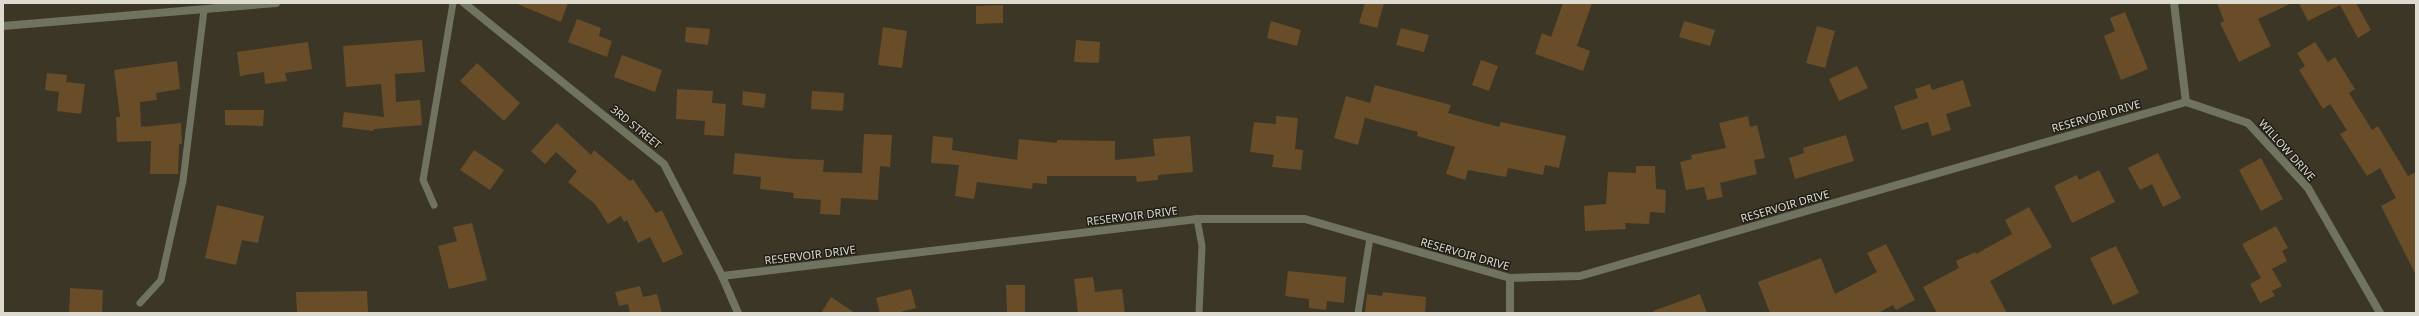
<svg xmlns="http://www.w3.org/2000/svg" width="2419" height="316" font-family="'Noto Sans',sans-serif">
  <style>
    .building { fill: #694d28 }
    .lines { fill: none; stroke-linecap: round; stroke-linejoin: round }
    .service { stroke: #707360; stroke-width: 7 }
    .minor { stroke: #707360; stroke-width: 8 }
    .labels { text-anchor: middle; stroke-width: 3; stroke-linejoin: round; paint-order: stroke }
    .street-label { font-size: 11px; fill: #dddacf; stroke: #201e16 }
  </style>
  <rect width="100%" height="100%" fill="#3b3625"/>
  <g class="building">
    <path d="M515,3H568L561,22Z"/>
    <path d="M1365,3H1384L1377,28L1359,23Z"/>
    <path d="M1563,3H1592L1577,46L1590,51L1583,71L1535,54L1542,33L1551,37Z"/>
    <path d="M2217,3H2292L2258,19L2271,46L2239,62L2220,23L2224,21Z"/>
    <path d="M2299,3H2356L2371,30L2358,38L2340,5L2308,21Z"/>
    <path d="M1003,5V23L976,24V6Z"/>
    <path d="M2125,12L2148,69L2121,80L2104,36L2115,31L2110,18Z"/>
    <path d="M577,19L601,28L599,36L612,41L607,57L568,42Z"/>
    <path d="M1271,21L1301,30L1297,46L1267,38Z"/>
    <path d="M1684,21L1715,30L1710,46L1679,37Z"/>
    <path d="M1817,26L1835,31L1825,68L1806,63Z"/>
    <path d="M686,27L710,29L708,45L685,42Z"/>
    <path d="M883,27L907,31L902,68L878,65Z"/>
    <path d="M1401,28L1429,35L1424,52L1396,45Z"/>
    <path d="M422,40L425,72L395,74L396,102L420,100L422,125L374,129L373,131L342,127L344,112L384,117L381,84L346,87L343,46Z"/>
    <path d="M1076,40L1100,42L1099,63L1074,62Z"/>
    <path d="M308,42L312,69L285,73L287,81L265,84L264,72L240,76L237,52Z"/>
    <path d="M2315,42L2328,62L2335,57L2355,89L2349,93L2372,130L2378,126L2408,176L2416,172V275L2381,206L2396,198L2380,168L2367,176L2340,134L2347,130L2330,104L2323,109L2299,70L2305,66L2297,53Z"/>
    <path d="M622,55L662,70L655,92L614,77Z"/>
    <path d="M1481,60L1498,66L1489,91L1472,85Z"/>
    <path d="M177,61L180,89L156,93L157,100L140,102L141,127L181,123L182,144H179L178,174H150L151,141L117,142L116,117H120L114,70Z"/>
    <path d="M477,63L520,103L504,121L460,81Z"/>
    <path d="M1857,66L1868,88L1839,101L1829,79Z"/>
    <path d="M47,73L67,75L66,82L85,84L81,114L57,111L59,92L45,90Z"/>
    <path d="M1963,80L1971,106L1946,114L1951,130L1932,136L1928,122L1902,130L1894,106L1918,98L1915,89L1930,84L1932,90Z"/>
    <path d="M1375,85L1451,105L1448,113L1499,127L1501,122L1566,136L1559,168L1545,165L1543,175L1508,168L1506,177L1468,170L1465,180L1446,174L1455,147L1417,136L1418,132L1365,118L1358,145L1334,138L1346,96L1370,103Z"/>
    <path d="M677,89L713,91L712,103L726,104L724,136L704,135L705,121L676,119Z"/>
    <path d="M743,91L766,94L764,108L742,105Z"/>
    <path d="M812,91L844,93L843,111L811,109Z"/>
    <path d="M225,110H264L263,126L225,125Z"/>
    <path d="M1276,116L1298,118L1295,149L1303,150L1301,170L1272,167L1274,155L1250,152L1254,122L1276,124Z"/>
    <path d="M1748,116L1750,127L1757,125L1765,158L1754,160L1757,174L1720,183L1723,197L1707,200L1704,187L1686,190L1680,162L1692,159L1691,155L1726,148L1719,123Z"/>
    <path d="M557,123L591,155L594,150L630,181L633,179L656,213L662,210L683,254L663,263L650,237L638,243L627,220L624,222L621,216L608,224L595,204L568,182L577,171L556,152L545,164L531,151Z"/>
    <path d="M864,134L892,135L890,167L880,166L878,200L841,198L840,215L820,214L821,200L793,198L794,193L760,189L761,177L733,174L735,153L795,159L824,160L823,172L862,173Z"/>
    <path d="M1846,135L1854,161L1795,179L1789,158L1804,153L1803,148Z"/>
    <path d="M933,136L953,138L952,150L1017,160L1019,139L1057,143V140L1115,141V160L1155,156L1153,139L1190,136L1193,172L1158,175V180L1137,182L1136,176H1047V184L1033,183L1032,189L977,182L974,199L955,196L959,165L931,163Z"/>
    <path d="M474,150L504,170L490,190L460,170Z"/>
    <path d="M2158,153L2181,198L2163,207L2152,184L2140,190L2128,168Z"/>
    <path d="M2261,158L2283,199L2261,211L2239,170Z"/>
    <path d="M1636,166H1655L1656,189L1666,190L1665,213L1650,212L1649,224L1625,223L1626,229L1585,231L1584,206L1606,204L1608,172L1636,173Z"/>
    <path d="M2099,170L2115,202L2072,223L2054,186L2077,175L2079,180Z"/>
    <path d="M217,205L264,216L258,243L242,240L236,265L205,258Z"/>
    <path d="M2029,207L2052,247L1990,281L2007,313H1937L1923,287L1959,268L1956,261L1975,252L1976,254L2012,234L2005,220Z"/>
    <path d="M472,223L487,280L449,289L438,246L457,241L453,227Z"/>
    <path d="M2276,226L2288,248L2282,251L2287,261L2272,269L2282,286L2272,291L2275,296L2260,303L2250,284L2261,278L2242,244Z"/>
    <path d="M1886,244L1915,300L1896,310L1893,305L1878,313H1770L1758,282L1821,258L1835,294L1877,272L1867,253Z"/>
    <path d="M2116,246L2139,293L2113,305L2090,258Z"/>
    <path d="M1288,271L1346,277L1344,303L1327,301L1326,310L1309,308V299L1285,296Z"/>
    <path d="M1093,277L1095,292L1122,289L1125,313H1078L1074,279Z"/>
    <path d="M1006,285H1025V313H1007Z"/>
    <path d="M640,286L643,297L657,294L662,313H630L628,304L619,306L615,292Z"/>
    <path d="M70,288L103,290L102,313H69Z"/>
    <path d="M911,289L916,308L896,313H880L876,298Z"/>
    <path d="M367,291L368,313H297L296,292Z"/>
    <path d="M1383,292L1426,297L1425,313H1365L1367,294L1382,296Z"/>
    <path d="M1700,294L1707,313H1654L1653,311Z"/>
    <path d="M831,297L855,313H821Z"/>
  </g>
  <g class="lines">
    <g class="service">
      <path d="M434,205L423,180L453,3"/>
      <path d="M1197,219L1202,246L1199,313"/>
      <path d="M140,303L161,280L183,181L204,10"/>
      <path d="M1358,313L1370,238"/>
    </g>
    <g class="minor">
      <path d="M464,3L664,164L722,276L738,313"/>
      <path d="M2174,3L2186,102"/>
      <path d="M3,26L276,3"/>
      <path d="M2186,102L2248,123L2308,188L2380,313"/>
      <path d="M722,276L1197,219H1305L1510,278L1580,276L2186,102"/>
      <path d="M1510,278V313"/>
    </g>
  </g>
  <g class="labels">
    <g class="street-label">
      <text transform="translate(2096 116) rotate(-16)" y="4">RESERVOIR DRIVE</text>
      <text transform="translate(636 127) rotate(39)" y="4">3RD STREET</text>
      <text transform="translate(2287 150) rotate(48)" y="4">WILLOW DRIVE</text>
      <text transform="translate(1785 206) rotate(-16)" y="4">RESERVOIR DRIVE</text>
      <text transform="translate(1132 216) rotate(-7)" y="4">RESERVOIR DRIVE</text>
      <text transform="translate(1465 254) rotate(16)" y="4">RESERVOIR DRIVE</text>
      <text transform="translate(810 255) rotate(-7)" y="4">RESERVOIR DRIVE</text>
    </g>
  </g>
  <rect width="2419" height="316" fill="none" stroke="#dddacf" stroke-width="8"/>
</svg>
